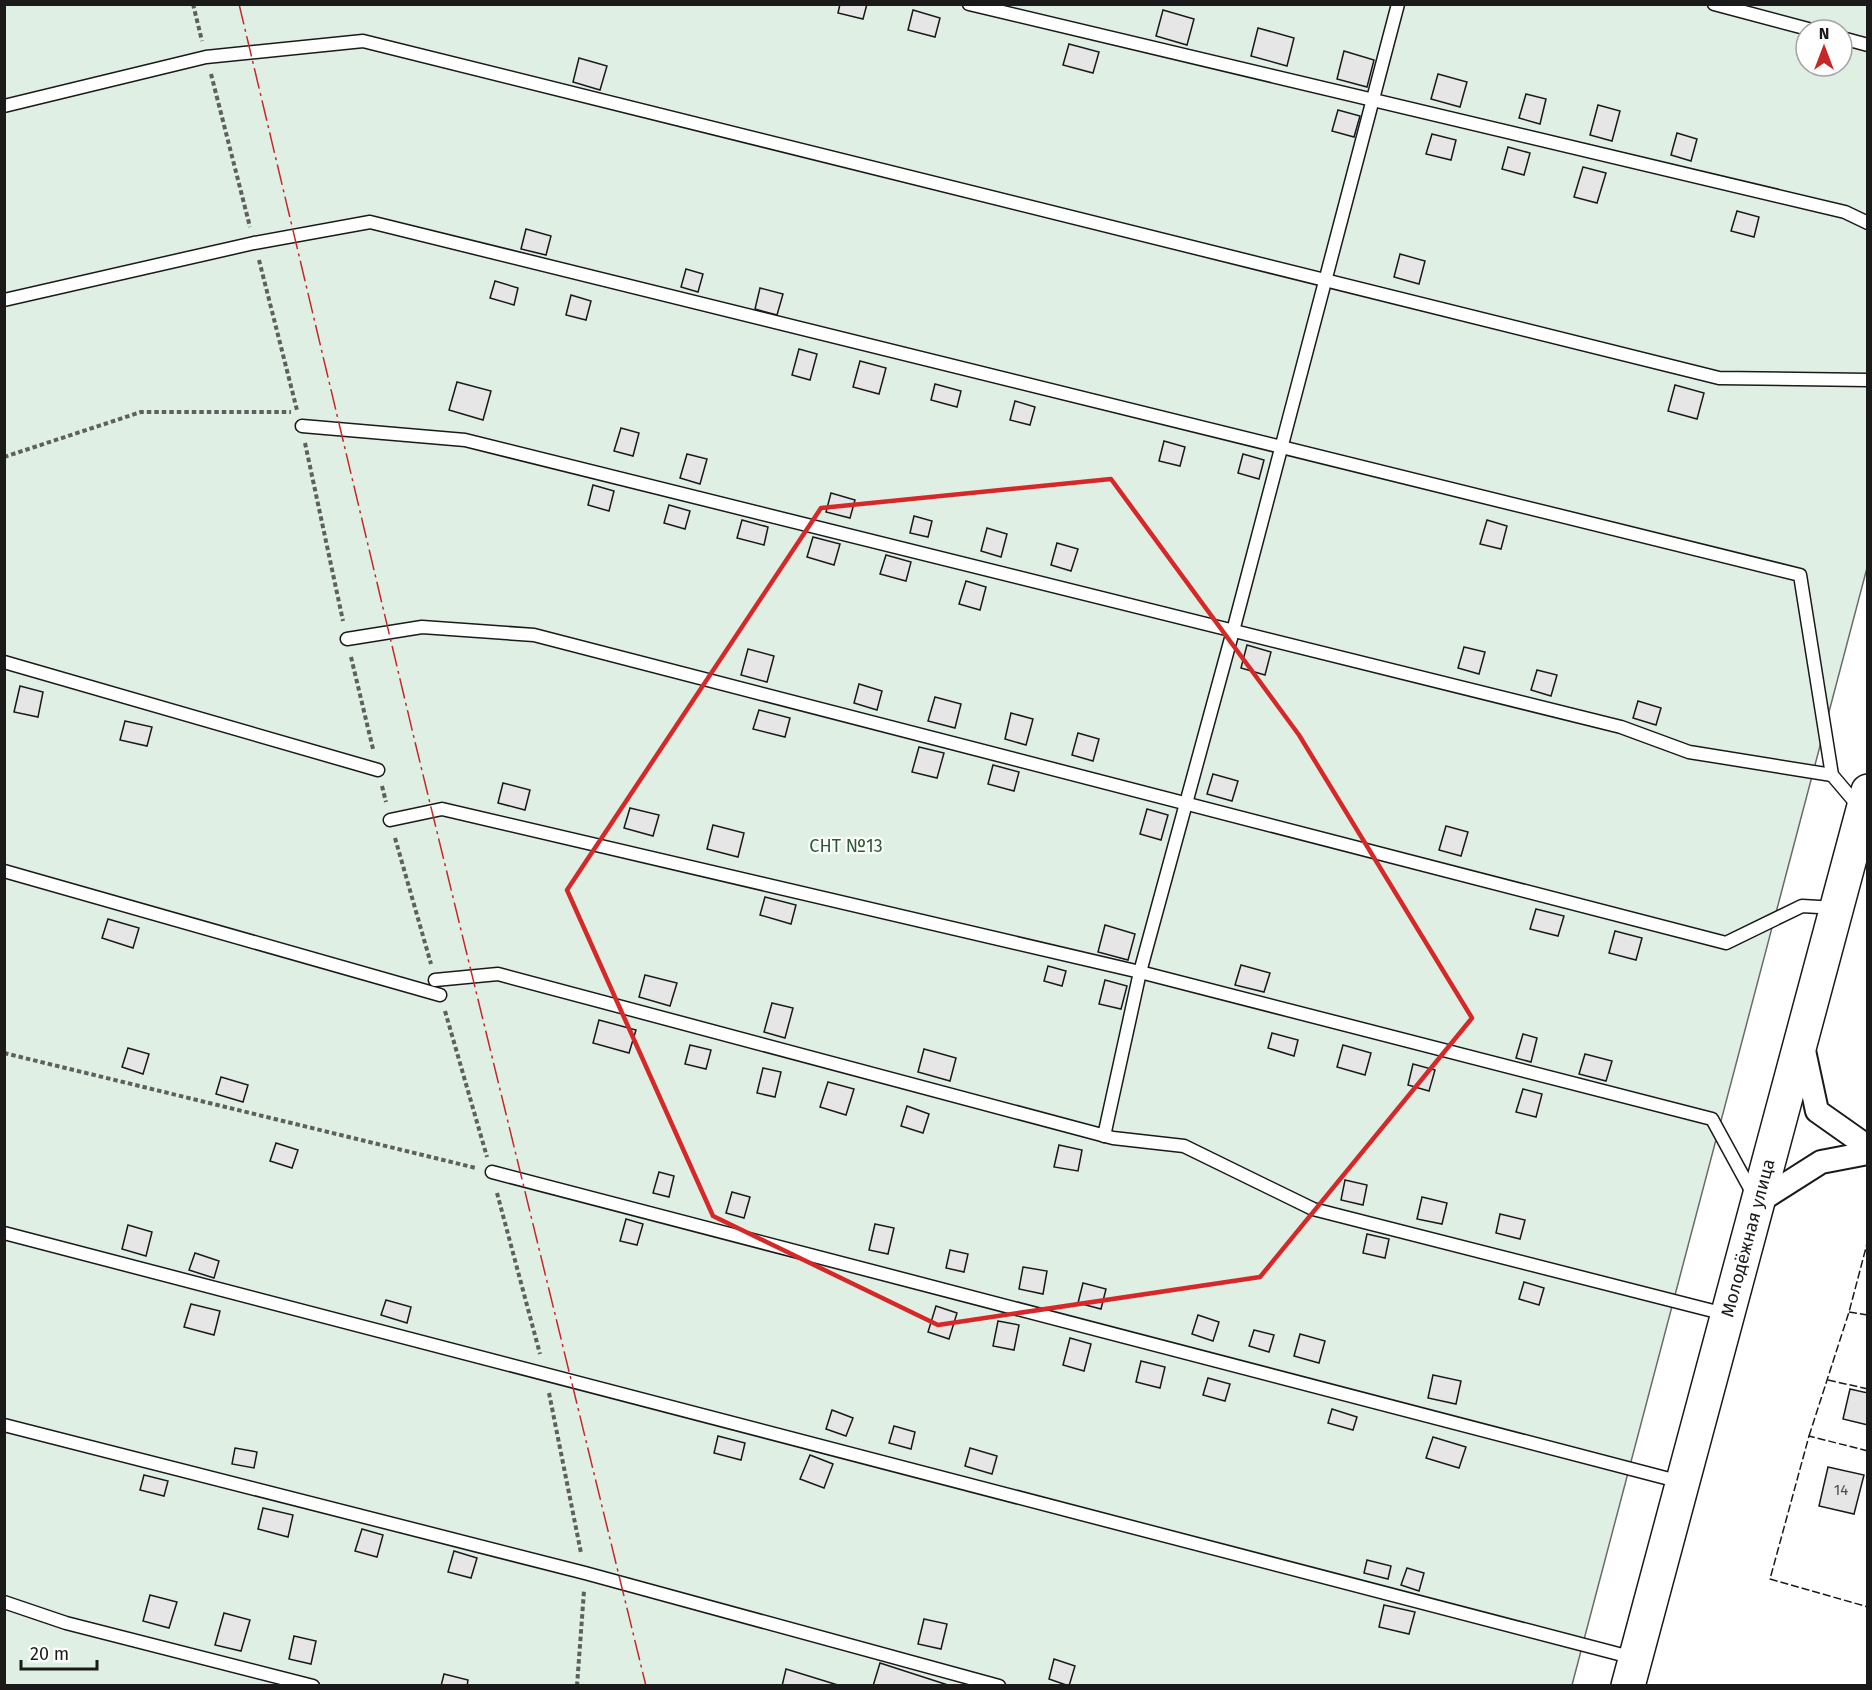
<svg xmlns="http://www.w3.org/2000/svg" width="1872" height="1690" font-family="'Fira Sans',sans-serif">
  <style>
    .green { fill: #e0efe3; stroke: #6a6a6a; stroke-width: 1.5; fill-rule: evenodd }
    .building { fill: #e6e6e6; stroke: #1a1a1a; stroke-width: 1.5 }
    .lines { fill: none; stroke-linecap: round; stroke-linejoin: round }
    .lane-casing { stroke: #1a1a1a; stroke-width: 15 }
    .street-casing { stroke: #1a1a1a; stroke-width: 26 }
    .secondary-casing { stroke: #1a1a1a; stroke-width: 36 }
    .path { stroke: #5f5f5f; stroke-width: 4; stroke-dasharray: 4.5 3; stroke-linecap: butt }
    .lane { stroke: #fff; stroke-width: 12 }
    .street { stroke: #fff; stroke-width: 22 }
    .secondary { stroke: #fff; stroke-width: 33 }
    .fence { stroke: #1a1a1a; stroke-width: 1.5; stroke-dasharray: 8 3; stroke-linecap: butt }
    .power { stroke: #c62828; stroke-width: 1.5; stroke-dasharray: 21 4.5 3 4.5; stroke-linecap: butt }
    .marked { fill: none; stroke: #d62828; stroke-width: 4.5; stroke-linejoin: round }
    .labels { text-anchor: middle; stroke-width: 4.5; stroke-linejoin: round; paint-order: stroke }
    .number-label { font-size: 15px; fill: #4d4d4d }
    .park-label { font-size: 18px; fill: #2b5a34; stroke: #fff }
    .street-label { font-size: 18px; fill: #1a1a1a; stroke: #fff }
  </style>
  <rect width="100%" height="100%" fill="#fff"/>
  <path class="green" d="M5,5H1867V568L1572,1685L5,1686ZM1806,30H1842V66H1806Z"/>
  <g class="building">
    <path d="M840,4H867L863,19L838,13Z"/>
    <path d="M913,10L940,18L935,37L908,30Z"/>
    <path d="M1163,10L1194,19L1187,45L1156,36Z"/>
    <path d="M1258,28L1294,38L1287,66L1251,56Z"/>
    <path d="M1069,44L1099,52L1093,73L1063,65Z"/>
    <path d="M1344,51L1374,60L1367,87L1337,79Z"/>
    <path d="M579,58L607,66L600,90L573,82Z"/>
    <path d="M1438,74L1467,82L1460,107L1431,99Z"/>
    <path d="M1526,94L1546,99L1540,124L1519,118Z"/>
    <path d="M1598,105L1620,111L1612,141L1590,135Z"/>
    <path d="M1338,110L1360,116L1354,137L1332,131Z"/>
    <path d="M1677,133L1697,139L1691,161L1671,155Z"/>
    <path d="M1432,134L1456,140L1451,160L1426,154Z"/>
    <path d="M1508,147L1530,153L1524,175L1502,169Z"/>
    <path d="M1583,167L1606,173L1597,203L1574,197Z"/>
    <path d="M1737,211L1759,217L1754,237L1731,231Z"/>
    <path d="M526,229L551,236L546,255L521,249Z"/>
    <path d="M1400,254L1425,261L1419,284L1394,277Z"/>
    <path d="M686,269L703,274L698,292L681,287Z"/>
    <path d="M495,281L518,288L514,305L490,298Z"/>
    <path d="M760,288L783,294L777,315L755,309Z"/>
    <path d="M571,295L591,301L586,320L566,315Z"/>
    <path d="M799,349L817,354L810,380L792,375Z"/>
    <path d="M860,361L886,368L879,394L853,387Z"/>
    <path d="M457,382L491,391L483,420L449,410Z"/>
    <path d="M935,384L961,391L957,407L931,400Z"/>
    <path d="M1675,385L1704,393L1697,419L1668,411Z"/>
    <path d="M1015,401L1035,407L1030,425L1010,420Z"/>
    <path d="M621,428L639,433L633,456L614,451Z"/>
    <path d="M1164,441L1185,447L1180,466L1159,461Z"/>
    <path d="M687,454L707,459L700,484L680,478Z"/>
    <path d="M1243,454L1264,460L1259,479L1238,473Z"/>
    <path d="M593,485L614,491L609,511L588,505Z"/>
    <path d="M831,493L855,500L850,518L826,512Z"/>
    <path d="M669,505L690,511L685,529L664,523Z"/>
    <path d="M914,516L932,521L928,537L910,533Z"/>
    <path d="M742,520L768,527L764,545L737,538Z"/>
    <path d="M1487,520L1507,526L1501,549L1480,544Z"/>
    <path d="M987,528L1007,534L1001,557L981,551Z"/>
    <path d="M813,537L840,544L834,565L807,557Z"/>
    <path d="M1057,543L1078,549L1071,571L1051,565Z"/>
    <path d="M886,555L911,562L906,581L880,574Z"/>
    <path d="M966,581L986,587L980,610L959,604Z"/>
    <path d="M1247,645L1271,652L1265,675L1241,668Z"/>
    <path d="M1464,647L1485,652L1479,674L1458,668Z"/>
    <path d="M748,649L774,656L767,682L741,675Z"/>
    <path d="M1537,670L1557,675L1551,696L1531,690Z"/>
    <path d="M859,684L882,691L877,710L854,703Z"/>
    <path d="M20,686L43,692L38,717L14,712Z"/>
    <path d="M935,697L961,704L955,728L928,721Z"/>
    <path d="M1638,701L1661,708L1656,725L1633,718Z"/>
    <path d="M759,710L790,718L785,737L753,729Z"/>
    <path d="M1011,713L1033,719L1026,745L1005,739Z"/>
    <path d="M125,721L152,727L147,746L120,740Z"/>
    <path d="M1078,733L1099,739L1093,761L1072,755Z"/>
    <path d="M919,747L944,753L937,778L912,772Z"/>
    <path d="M993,765L1019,772L1014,791L988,784Z"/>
    <path d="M1213,774L1238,781L1232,801L1207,794Z"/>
    <path d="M503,783L530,790L525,810L498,803Z"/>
    <path d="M630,808L659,815L653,836L624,828Z"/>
    <path d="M1147,809L1168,815L1161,840L1140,834Z"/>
    <path d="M713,825L744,833L738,857L707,849Z"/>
    <path d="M1446,826L1468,832L1461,856L1439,850Z"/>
    <path d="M765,897L796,905L791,924L760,915Z"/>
    <path d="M1536,909L1564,916L1558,936L1530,929Z"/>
    <path d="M108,919L139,928L133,948L102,938Z"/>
    <path d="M1105,925L1135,934L1128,960L1098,952Z"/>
    <path d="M1615,931L1642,938L1636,960L1609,953Z"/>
    <path d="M1241,965L1270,973L1264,992L1235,985Z"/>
    <path d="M1048,966L1066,971L1062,986L1044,981Z"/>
    <path d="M645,975L677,983L670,1006L639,997Z"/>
    <path d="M1105,980L1127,986L1121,1009L1099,1004Z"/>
    <path d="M772,1003L793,1008L785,1038L764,1032Z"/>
    <path d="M599,1020L636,1030L629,1053L593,1043Z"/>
    <path d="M1272,1033L1298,1040L1294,1056L1268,1048Z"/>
    <path d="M1523,1034L1537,1038L1531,1062L1516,1058Z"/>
    <path d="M690,1045L711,1050L706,1069L685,1064Z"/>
    <path d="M1343,1045L1371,1053L1365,1075L1337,1067Z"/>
    <path d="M128,1048L149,1054L143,1074L122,1067Z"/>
    <path d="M924,1049L956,1058L950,1081L918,1072Z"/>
    <path d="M1585,1054L1612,1061L1606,1081L1579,1074Z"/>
    <path d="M1413,1064L1435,1070L1429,1091L1408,1085Z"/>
    <path d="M763,1068L781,1072L775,1097L757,1093Z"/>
    <path d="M221,1077L248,1085L243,1102L216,1094Z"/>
    <path d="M828,1082L854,1089L846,1115L820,1107Z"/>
    <path d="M1523,1089L1542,1094L1536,1117L1516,1112Z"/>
    <path d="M907,1106L929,1114L923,1133L901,1126Z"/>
    <path d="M276,1143L298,1150L292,1168L270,1161Z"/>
    <path d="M1059,1145L1082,1150L1078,1171L1054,1167Z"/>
    <path d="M659,1172L674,1176L669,1197L653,1193Z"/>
    <path d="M1345,1180L1367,1185L1363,1205L1341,1200Z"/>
    <path d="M732,1192L750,1197L744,1218L726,1213Z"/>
    <path d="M1422,1197L1447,1203L1442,1224L1417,1219Z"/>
    <path d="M1500,1214L1525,1220L1520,1239L1496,1233Z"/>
    <path d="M626,1219L643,1224L637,1245L620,1241Z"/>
    <path d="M875,1224L894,1228L888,1254L869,1250Z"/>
    <path d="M128,1225L152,1232L146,1256L122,1249Z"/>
    <path d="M1367,1234L1389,1239L1385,1258L1363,1253Z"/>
    <path d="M950,1250L968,1254L964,1272L946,1268Z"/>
    <path d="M195,1253L219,1261L214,1278L189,1270Z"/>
    <path d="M1023,1267L1047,1271L1043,1294L1019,1289Z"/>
    <path d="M1524,1282L1544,1288L1539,1305L1519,1299Z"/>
    <path d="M1083,1283L1106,1289L1101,1309L1078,1303Z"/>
    <path d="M386,1300L411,1307L407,1323L381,1315Z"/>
    <path d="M191,1304L220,1311L214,1335L184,1327Z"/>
    <path d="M936,1306L957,1313L949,1339L928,1332Z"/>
    <path d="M1198,1315L1219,1322L1213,1341L1192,1334Z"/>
    <path d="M998,1321L1019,1325L1014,1350L993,1346Z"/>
    <path d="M1254,1330L1274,1335L1269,1352L1249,1346Z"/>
    <path d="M1300,1334L1325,1341L1319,1363L1294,1356Z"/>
    <path d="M1070,1338L1091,1344L1084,1371L1063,1365Z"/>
    <path d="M1141,1361L1165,1367L1160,1388L1136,1382Z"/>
    <path d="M1433,1375L1461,1381L1456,1404L1428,1398Z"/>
    <path d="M1208,1378L1230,1384L1225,1401L1203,1395Z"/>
    <path d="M1850,1389L1868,1393V1425L1843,1419Z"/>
    <path d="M1332,1409L1357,1417L1353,1430L1328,1423Z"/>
    <path d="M832,1410L853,1418L846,1436L826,1429Z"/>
    <path d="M894,1426L915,1432L911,1449L889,1443Z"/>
    <path d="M718,1436L745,1443L741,1460L714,1453Z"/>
    <path d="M1433,1437L1466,1447L1459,1468L1426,1458Z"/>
    <path d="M235,1448L257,1452L254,1468L232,1464Z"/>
    <path d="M970,1448L997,1456L992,1474L965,1466Z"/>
    <path d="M810,1455L833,1464L824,1488L800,1479Z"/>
    <path d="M1828,1467L1864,1475L1854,1514L1819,1506Z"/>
    <path d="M144,1475L168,1481L164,1496L140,1490Z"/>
    <path d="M263,1508L293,1515L288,1537L258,1529Z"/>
    <path d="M362,1529L383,1535L377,1557L355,1551Z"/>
    <path d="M454,1551L477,1558L471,1578L448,1572Z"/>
    <path d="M1367,1560L1391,1566L1388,1579L1364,1573Z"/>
    <path d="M1407,1568L1424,1573L1419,1591L1401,1585Z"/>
    <path d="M150,1595L177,1602L169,1628L143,1621Z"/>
    <path d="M1384,1605L1415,1612L1409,1634L1379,1627Z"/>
    <path d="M224,1613L250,1620L241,1651L215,1645Z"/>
    <path d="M924,1619L947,1624L941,1649L918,1644Z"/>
    <path d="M294,1636L316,1641L311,1664L289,1659Z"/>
    <path d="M1054,1659L1075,1666L1069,1686L1049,1679Z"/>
    <path d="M880,1663L951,1686H873Z"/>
    <path d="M786,1669L841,1686H782Z"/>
    <path d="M444,1674L468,1680L467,1686H441Z"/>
  </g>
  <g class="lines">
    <g class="lane-casing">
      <g id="lane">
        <path d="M969,4L1845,212L1868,223"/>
        <path d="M1714,4L1812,30"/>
        <path d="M1842,38L1868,45"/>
        <path d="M4,106L206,57L363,41L1719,378L1868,380"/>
        <path d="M4,300L254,243L370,222L1800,575L1832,775L1860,808"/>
        <path d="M302,426L465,440L1621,727L1689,752L1832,775"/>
        <path d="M347,639L422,627L534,635L1726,943L1802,906L1836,908"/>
        <path d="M4,662L378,770"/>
        <path d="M390,820L442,809L1140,972L1712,1119L1754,1196"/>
        <path d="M4,871L440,995"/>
        <path d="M435,980L498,974L1113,1138L1184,1146L1313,1209L1725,1314"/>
        <path d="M1104,1136L1140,972L1233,631L1398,4"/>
        <path d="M492,1172L1681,1482"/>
        <path d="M4,1233L1634,1658"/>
        <path d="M4,1425L585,1573L999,1686"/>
        <path d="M4,1602L66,1623L313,1686"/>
      </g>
    </g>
    <g class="street-casing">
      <g id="street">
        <path d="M1803,1046L1817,1111L1868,1147"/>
        <path d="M1758,1202L1821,1162L1868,1153"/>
      </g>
    </g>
    <g class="secondary-casing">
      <path id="secondary" d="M1628,1686L1868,791"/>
    </g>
    <g class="path">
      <path d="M193,4L202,41"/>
      <path d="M211,74L250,227"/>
      <path d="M259,260L297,410"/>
      <path d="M305,443L343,621"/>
      <path d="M4,457L141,412H291"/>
      <path d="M351,657L373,749"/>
      <path d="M382,786L386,802"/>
      <path d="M395,838L431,964"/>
      <path d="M445,1011L487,1157"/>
      <path d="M4,1053L476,1168"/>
      <path d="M497,1193L540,1354"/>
      <path d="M549,1393L581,1553"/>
      <path d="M577,1686L584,1591"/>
    </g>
    <use href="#lane" class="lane"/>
    <use href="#street" class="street"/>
    <use href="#secondary" class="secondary"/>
    <g class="fence">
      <path d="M1849,1312L1868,1315"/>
      <path d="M1828,1380L1868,1389"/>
      <path d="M1809,1436L1849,1312L1868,1240"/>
      <path d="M1868,1451L1809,1436L1770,1579L1868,1607"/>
    </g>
    <path class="power" d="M239,4L415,742L646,1686"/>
  </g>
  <path class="marked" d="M1111,479L1299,735L1472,1018L1260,1277L938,1325L713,1216L567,890L821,508Z"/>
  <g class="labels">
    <g class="number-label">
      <text x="1841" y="1495">14</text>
    </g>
    <g class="park-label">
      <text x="846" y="852">СНТ №13</text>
    </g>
    <g class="street-label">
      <text transform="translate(1748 1238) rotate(-75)" y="6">Молодёжная улица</text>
    </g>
  </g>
  <rect width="1872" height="1690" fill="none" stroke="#1a1a1a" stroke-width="12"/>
  <g transform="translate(1824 48)"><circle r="28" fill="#ffffff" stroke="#a3a3a3" stroke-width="1.5"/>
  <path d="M0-4.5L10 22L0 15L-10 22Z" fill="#c62828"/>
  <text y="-9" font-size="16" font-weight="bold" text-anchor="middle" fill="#1a1a1a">N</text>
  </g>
  <path d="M21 1660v9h76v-9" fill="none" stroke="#1a1a1a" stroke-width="3"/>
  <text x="30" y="1660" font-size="18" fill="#1a1a1a" stroke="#ffffff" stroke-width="4.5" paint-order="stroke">20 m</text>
</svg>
